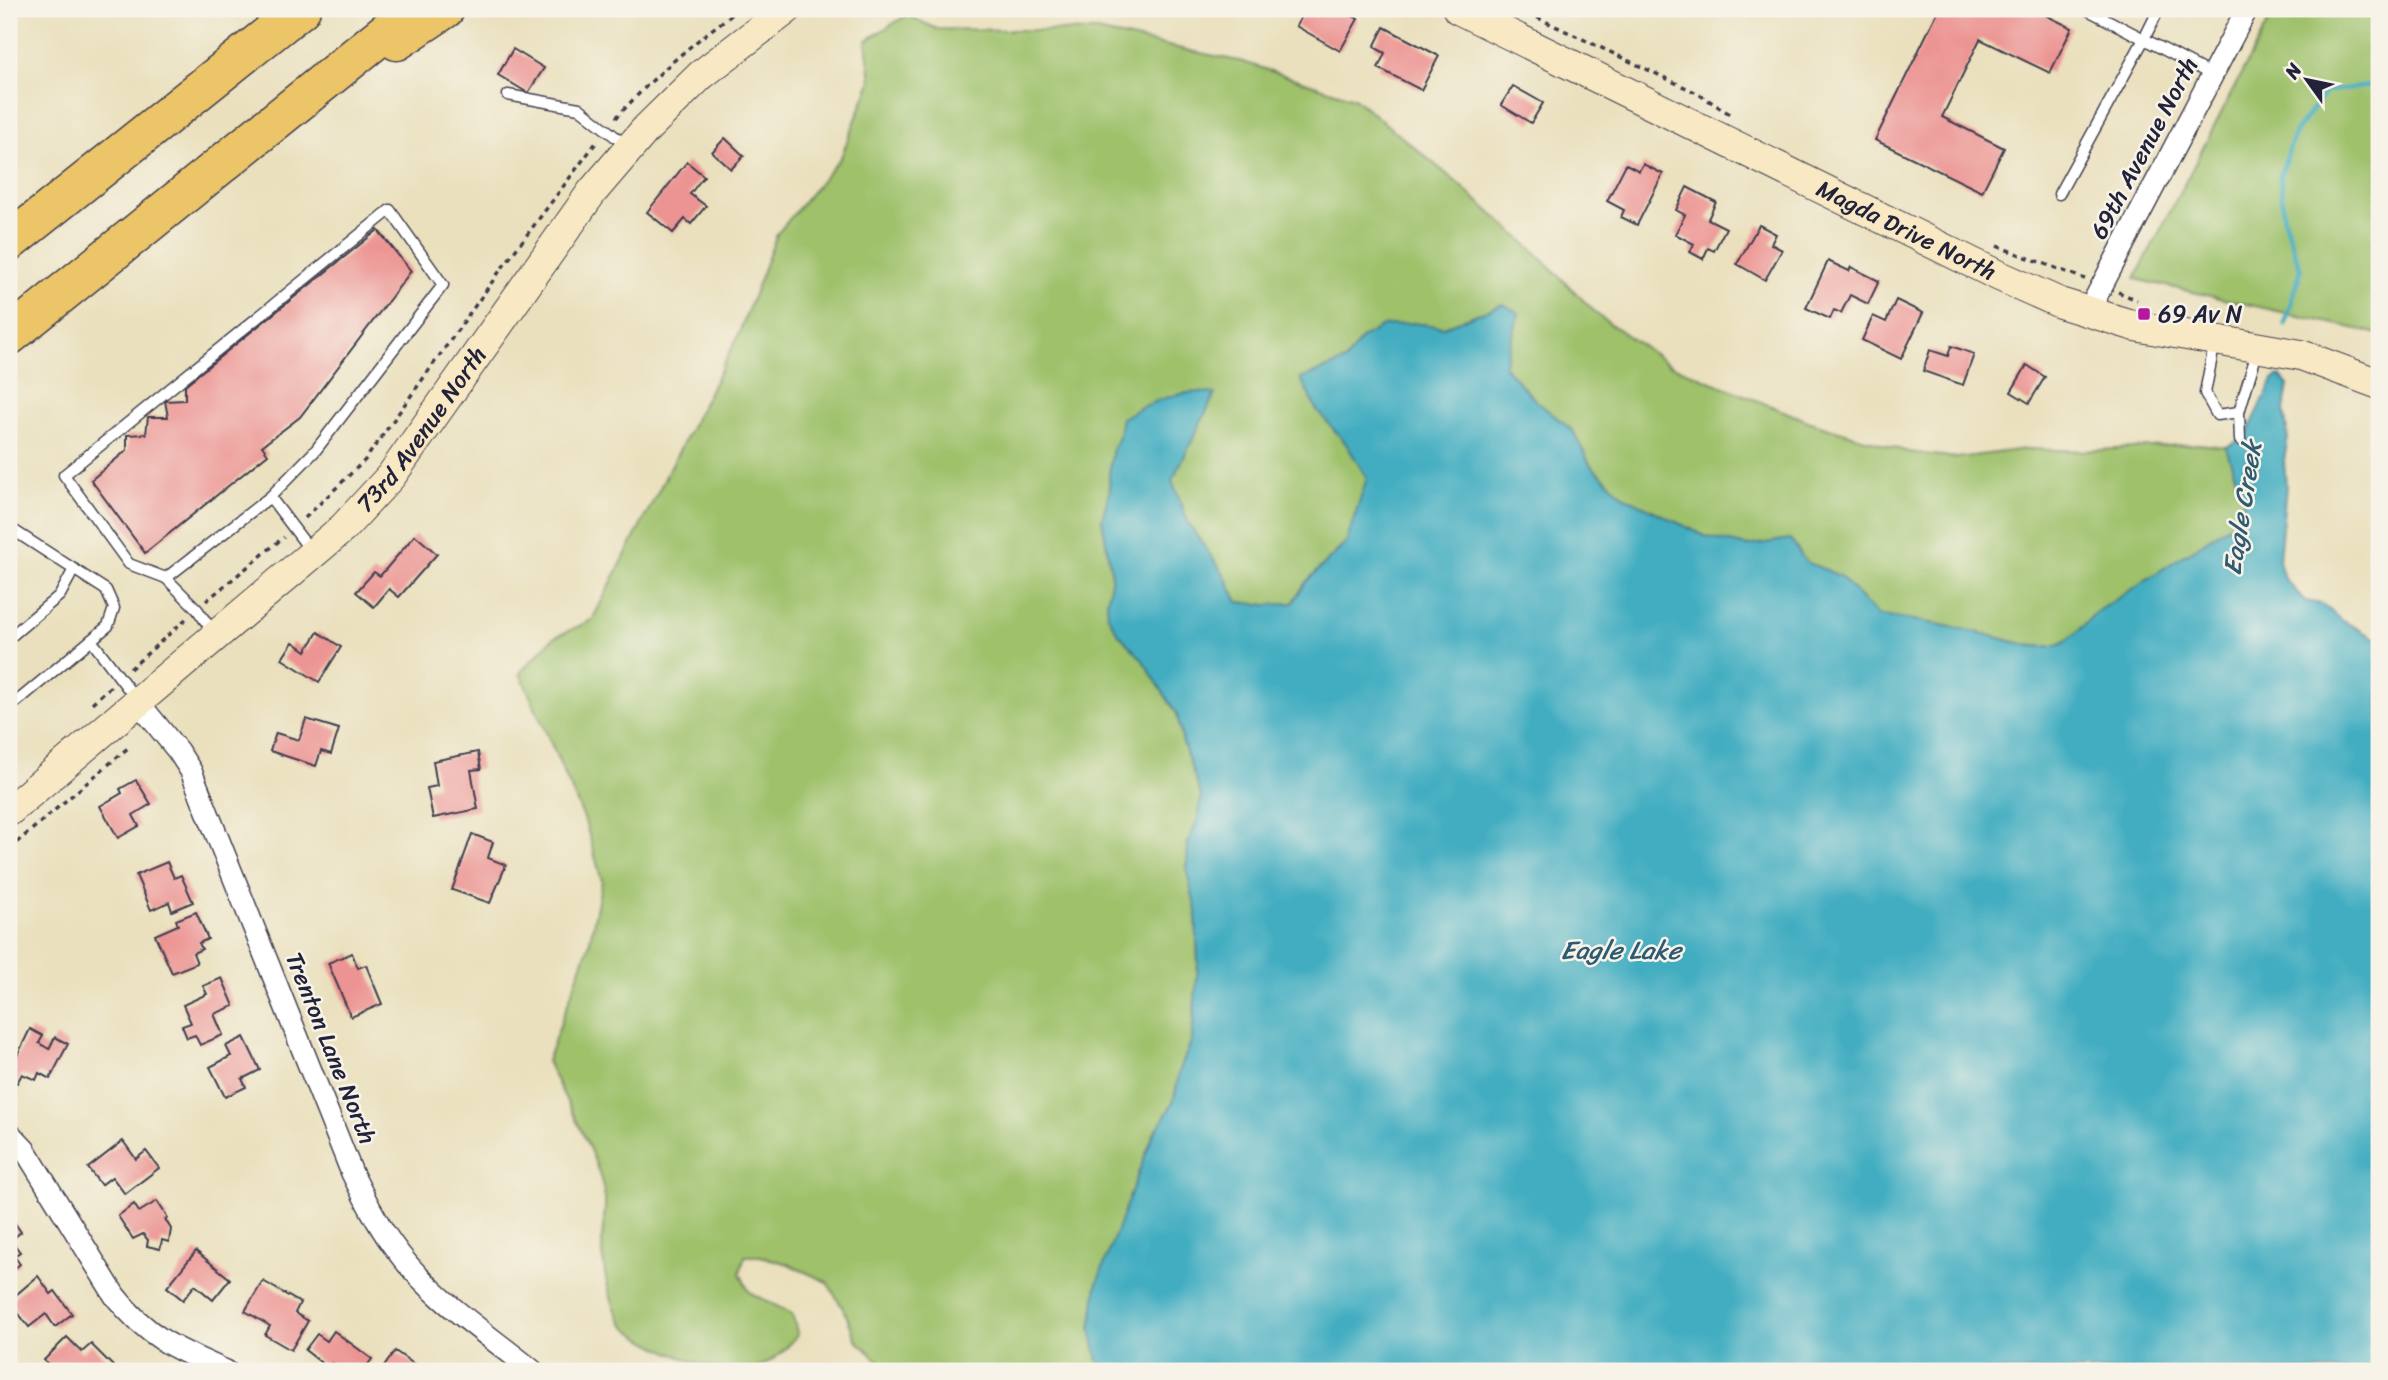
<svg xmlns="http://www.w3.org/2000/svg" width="2388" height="1380" font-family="Sriracha,sans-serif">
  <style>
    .green { fill: #9ec16b; stroke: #607253; stroke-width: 2 }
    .water { fill: #42adc1; stroke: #32687e; stroke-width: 2 }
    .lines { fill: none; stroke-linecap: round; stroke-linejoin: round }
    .stream { stroke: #42adc1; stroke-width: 5 }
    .building { fill: #ec9493 }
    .lane-casing { stroke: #403e4e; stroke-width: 13 }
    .street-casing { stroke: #403e4e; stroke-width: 24 }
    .secondary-casing { stroke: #403e4e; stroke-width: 32 }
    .highway-casing { stroke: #403e4e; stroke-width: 41 }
    .path { stroke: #403e4e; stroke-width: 3.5; stroke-dasharray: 5 5; stroke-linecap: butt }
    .lane { stroke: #fff; stroke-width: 10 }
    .street { stroke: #fff; stroke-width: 21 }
    .secondary { stroke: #f8e8c3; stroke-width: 30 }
    .highway { stroke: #edc569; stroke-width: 38 }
    .poi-dot { fill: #b5179e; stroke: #f7f3e8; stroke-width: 2.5 }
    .labels { text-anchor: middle; stroke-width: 5; stroke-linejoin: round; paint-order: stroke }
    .street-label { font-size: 24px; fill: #22223b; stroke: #f7f3e8 }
    .poi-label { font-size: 24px; fill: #22223b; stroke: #f7f3e8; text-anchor: start }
    .water-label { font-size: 26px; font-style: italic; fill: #2f5a71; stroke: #f7f3e8 }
  </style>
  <rect width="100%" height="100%" fill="#f7f3e8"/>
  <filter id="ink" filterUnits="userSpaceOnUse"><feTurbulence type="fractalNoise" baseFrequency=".0143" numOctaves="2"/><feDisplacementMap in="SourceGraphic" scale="14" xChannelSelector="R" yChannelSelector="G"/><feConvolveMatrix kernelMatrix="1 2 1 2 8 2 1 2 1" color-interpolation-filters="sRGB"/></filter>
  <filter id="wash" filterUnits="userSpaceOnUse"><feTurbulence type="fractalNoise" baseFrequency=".00686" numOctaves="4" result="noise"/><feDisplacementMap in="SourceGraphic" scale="28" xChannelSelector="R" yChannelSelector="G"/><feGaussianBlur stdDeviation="1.57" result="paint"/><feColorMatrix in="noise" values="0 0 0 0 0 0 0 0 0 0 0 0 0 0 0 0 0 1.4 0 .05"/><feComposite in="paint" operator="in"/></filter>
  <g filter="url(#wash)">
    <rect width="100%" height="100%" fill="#eae0bd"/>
    <g class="green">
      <path d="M2275,9H2379V334L2135,279Z"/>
      <path d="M907,15L937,29L1097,31L1243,62L1354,98L1454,180L1533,250L1599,316L1670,365L1813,423L1908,452L1957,458L2026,449L2084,451L2198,444L2226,447L2244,502L2233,523L2094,614C2083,626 2069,645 2052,646C2029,648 2006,639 1984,634C1949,626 1914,619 1878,616L1840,576L1806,562L1790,539L1747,546L1707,537L1625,497L1591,466L1573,431L1535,400L1504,366L1519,313L1503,304L1444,327L1413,323L1362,338L1345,361L1301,379L1316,409L1345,442L1367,478L1346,543L1306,582L1293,603L1267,605L1238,602L1223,573L1189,525L1172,481L1205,414L1178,395L1141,407L1123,418L1118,440L1113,448L1109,475L1110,490L1102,519L1112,576L1107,602L1117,632L1142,659L1177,714L1183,743L1201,795L1198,820L1188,843L1187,872L1196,910L1198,963L1192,1039L1180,1070L1173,1103L1153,1136L1130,1196L1098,1361L1104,1371H890L857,1341L845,1312L827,1282L788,1264L760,1256H745L740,1273L749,1292L792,1314L798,1335C784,1351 768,1367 746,1371C721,1376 633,1343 621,1320C608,1298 603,1267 602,1242C602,1228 606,1214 605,1199C601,1160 564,1099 547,1061L589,945L602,881L584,818L520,673L553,638L592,620L738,336L777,234L841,157L871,81L866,41Z"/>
    </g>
    <path class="water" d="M1503,304L1519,313L1504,366L1535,400L1573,431L1591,466L1625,497L1707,537L1747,546L1790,539L1806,562L1840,576L1878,616C1914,619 1949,626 1984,634C2006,639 2029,649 2052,646C2069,644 2083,626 2094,614L2233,523L2244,502L2226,447L2245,438L2273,380L2280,376L2288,385L2284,409L2288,438L2284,460L2286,486L2279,561L2284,578L2305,601L2322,604L2343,621L2379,640V1371H1104L1098,1361L1091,1329L1097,1283L1141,1166L1153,1136L1173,1103L1180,1070L1192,1039L1198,963L1196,910L1187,872L1188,843L1198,820L1201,795L1183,743L1177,714L1142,659L1117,632L1108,616L1107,602L1112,576L1102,519L1110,490L1109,475L1113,448L1118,440L1122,418C1150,402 1183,387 1215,394L1172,481L1189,525L1223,573L1238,602L1267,605L1293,603L1306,582L1346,543L1367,478L1345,442L1316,409L1301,379L1345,361L1362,338L1383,326L1412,323L1444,327Z"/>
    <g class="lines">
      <path class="stream" d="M2285,324L2301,270L2284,220L2280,176L2295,132L2327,91L2379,85"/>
    </g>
    <g id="blocks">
      <g class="building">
        <path d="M1306,9H1340L1358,19L1340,51L1296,26Z"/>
        <path d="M1939,9H2033L2072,28L2050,73L1980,39L1942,117L2004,148L1982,192L1875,140Z"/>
        <path d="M1384,27L1439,56L1421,90L1378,68L1385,53L1374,47Z"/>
        <path d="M513,49L544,68L528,93L498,75Z"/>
        <path d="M1513,86L1543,103L1531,123L1501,105Z"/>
        <path d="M725,138L744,156L731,169L712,152Z"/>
        <path d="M687,162L704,176L690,194L706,206L691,224L685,219L673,233L647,212Z"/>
        <path d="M1626,164L1639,171L1643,164L1663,174L1637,225L1621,217L1624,210L1607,201Z"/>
        <path d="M1687,187L1716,202L1708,219L1726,228L1714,251L1708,248L1703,259L1690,252L1694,244L1675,234L1685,215L1676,210Z"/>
        <path d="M1759,225L1776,234L1771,244L1782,250L1765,280L1737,264Z"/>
        <path d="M378,230L411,271L300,417L262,446L268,454L145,553L91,480L127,450V435L146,434L148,417H168L165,401L185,400V385Z"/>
        <path d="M1828,261L1849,271L1851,267L1879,281L1868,304L1850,295L1841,313L1834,310L1830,319L1806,308Z"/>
        <path d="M1896,300L1923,313L1901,359L1862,340L1873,316L1886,322Z"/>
        <path d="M1951,346L1974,354L1963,385L1923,371L1930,350L1948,356Z"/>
        <path d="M2027,365L2045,377L2029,403L2011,392Z"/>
        <path d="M415,535L437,554L399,597L389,589L374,607L356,592L374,572L380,576Z"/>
        <path d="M318,632L341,647L319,682L282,659L293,642L306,651Z"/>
        <path d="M306,719L339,729L331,754L321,751L316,766L270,751L276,733L299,740Z"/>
        <path d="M478,752L481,769L471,770L478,809L433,818L427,788L437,786L433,761Z"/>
        <path d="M136,780L151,804L133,815L139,826L118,838L100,806L122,793L120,789Z"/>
        <path d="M472,834L493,842L488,858L506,865L490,903L452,890Z"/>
        <path d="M167,862L174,878L181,875L193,902L172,911L169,902L151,910L136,875Z"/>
        <path d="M196,912L208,939L199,943L202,949L193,953L197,963L172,973L155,935L178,925L176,920Z"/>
        <path d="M352,953L358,968L366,965L382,1004L351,1017L328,963Z"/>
        <path d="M222,978L234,1006L214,1014L223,1035L200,1045L195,1035L187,1038L182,1026L191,1023L183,1005L207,994L203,986Z"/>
        <path d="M30,1029L43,1036L39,1043L49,1049L55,1037L68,1044L50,1079L39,1073L36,1080L22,1074L17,1083L9,1079V1055L16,1058Z"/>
        <path d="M244,1037L260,1070L242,1079L246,1087L225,1097L210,1067L231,1056L226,1046Z"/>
        <path d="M123,1141L136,1159L146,1151L159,1168L125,1194L112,1177L101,1185L88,1168Z"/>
        <path d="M157,1201L168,1218L165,1219L171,1229L169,1242L162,1240L160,1249L147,1246L148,1240L143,1234L133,1239L118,1216L134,1204L139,1212Z"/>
        <path d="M9,1215L21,1232L11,1240L20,1252L14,1256L20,1264L9,1273Z"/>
        <path d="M196,1251L230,1279L213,1300L195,1285L183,1300L167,1287Z"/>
        <path d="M38,1276L51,1294L55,1291L72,1314L55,1327L46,1314L29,1327L9,1301Z"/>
        <path d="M263,1281L300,1303L295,1313L308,1321L291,1350L265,1335L270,1326L245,1311Z"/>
        <path d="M334,1331L372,1359L363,1371H344L332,1363L328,1368L305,1350L317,1334L327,1341Z"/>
        <path d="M67,1337L82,1352L91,1344L113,1366L108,1371H55L44,1360Z"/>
        <path d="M395,1351L424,1371H381Z"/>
      </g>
    </g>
  </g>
  <g filter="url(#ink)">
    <use href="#blocks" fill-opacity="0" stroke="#403e4e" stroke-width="2"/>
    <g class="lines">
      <g class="lane-casing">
        <g id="lane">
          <path d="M2159,9L2144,39L2212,75"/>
          <path d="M508,95L579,108L627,146"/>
          <path d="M2059,194L2144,39L2086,9"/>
          <path d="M2215,341L2205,393L2217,415L2239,412L2258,349"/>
          <path d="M2239,412L2240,440"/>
          <path d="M270,497L315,451L443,285L390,210L64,475L129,564L166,578L270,497L311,551"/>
          <path d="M13,530L106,590L114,608L108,626L91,640"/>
          <path d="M166,578L197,609L215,635"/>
          <path d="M9,638L60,595L74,569"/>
          <path d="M9,708L91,640L136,699"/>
        </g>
      </g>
      <g class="street-casing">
        <g id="street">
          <path d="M2088,312L2247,9"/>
          <path d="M138,702L178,751L191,771L352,1173C364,1197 376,1222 392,1244C428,1296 485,1332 533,1371"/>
          <path d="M9,1133L25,1150L115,1296C149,1339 178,1350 226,1371"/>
        </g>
      </g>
      <g class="secondary-casing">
        <g id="secondary">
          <path id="s1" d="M1458,9L1995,274L2060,303L2135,326L2301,355L2379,384"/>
          <path id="s2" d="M9,811L343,528L391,476L592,192L646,129L701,75L787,9"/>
        </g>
      </g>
      <g class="highway-casing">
        <g id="highway">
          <path d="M397,41L445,9"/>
          <path d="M9,242L301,9"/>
          <path d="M9,336L414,9"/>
        </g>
      </g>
      <g class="path">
        <path d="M1519,9L1697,93L1733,116"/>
        <path d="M616,118C653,77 694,41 740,9"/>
        <path d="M1997,246L2085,279"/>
        <path d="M2118,292L2137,300"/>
        <path d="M305,518L365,460L502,268L598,140"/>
        <path d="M206,601L284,537"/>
        <path d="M130,669L187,618"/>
        <path d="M92,703L111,686"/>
        <path d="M9,849L129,747"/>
      </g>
      <use href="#lane" class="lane"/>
      <use href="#street" class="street"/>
      <use href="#secondary" class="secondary"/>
      <use href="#highway" class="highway"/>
    </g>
  </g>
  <rect class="poi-dot" x="2137" y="307" width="14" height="14" rx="3.5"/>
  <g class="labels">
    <g class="street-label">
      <text transform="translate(2144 148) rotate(-62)" y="8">69th Avenue North</text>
      <text dy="8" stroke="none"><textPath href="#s1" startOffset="500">Magda Drive North</textPath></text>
      <text dy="8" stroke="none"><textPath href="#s2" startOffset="564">73rd Avenue North</textPath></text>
      <text transform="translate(331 1048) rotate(68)" y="8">Trenton Lane North</text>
    </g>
    <g class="poi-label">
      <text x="2158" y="322">69 Av N</text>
    </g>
    <g class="water-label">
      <text transform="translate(2242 508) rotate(-81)" y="9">Eagle Creek</text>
      <text x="1621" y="959">Eagle Lake</text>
    </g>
  </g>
  <rect width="2388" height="1380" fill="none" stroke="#f7f3e8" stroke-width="35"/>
  <g transform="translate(2307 80) rotate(303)" stroke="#f7f3e8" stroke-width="5" paint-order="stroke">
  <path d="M0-5L12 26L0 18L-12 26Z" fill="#22223b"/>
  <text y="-10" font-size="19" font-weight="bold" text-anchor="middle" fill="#22223b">N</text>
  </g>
</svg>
